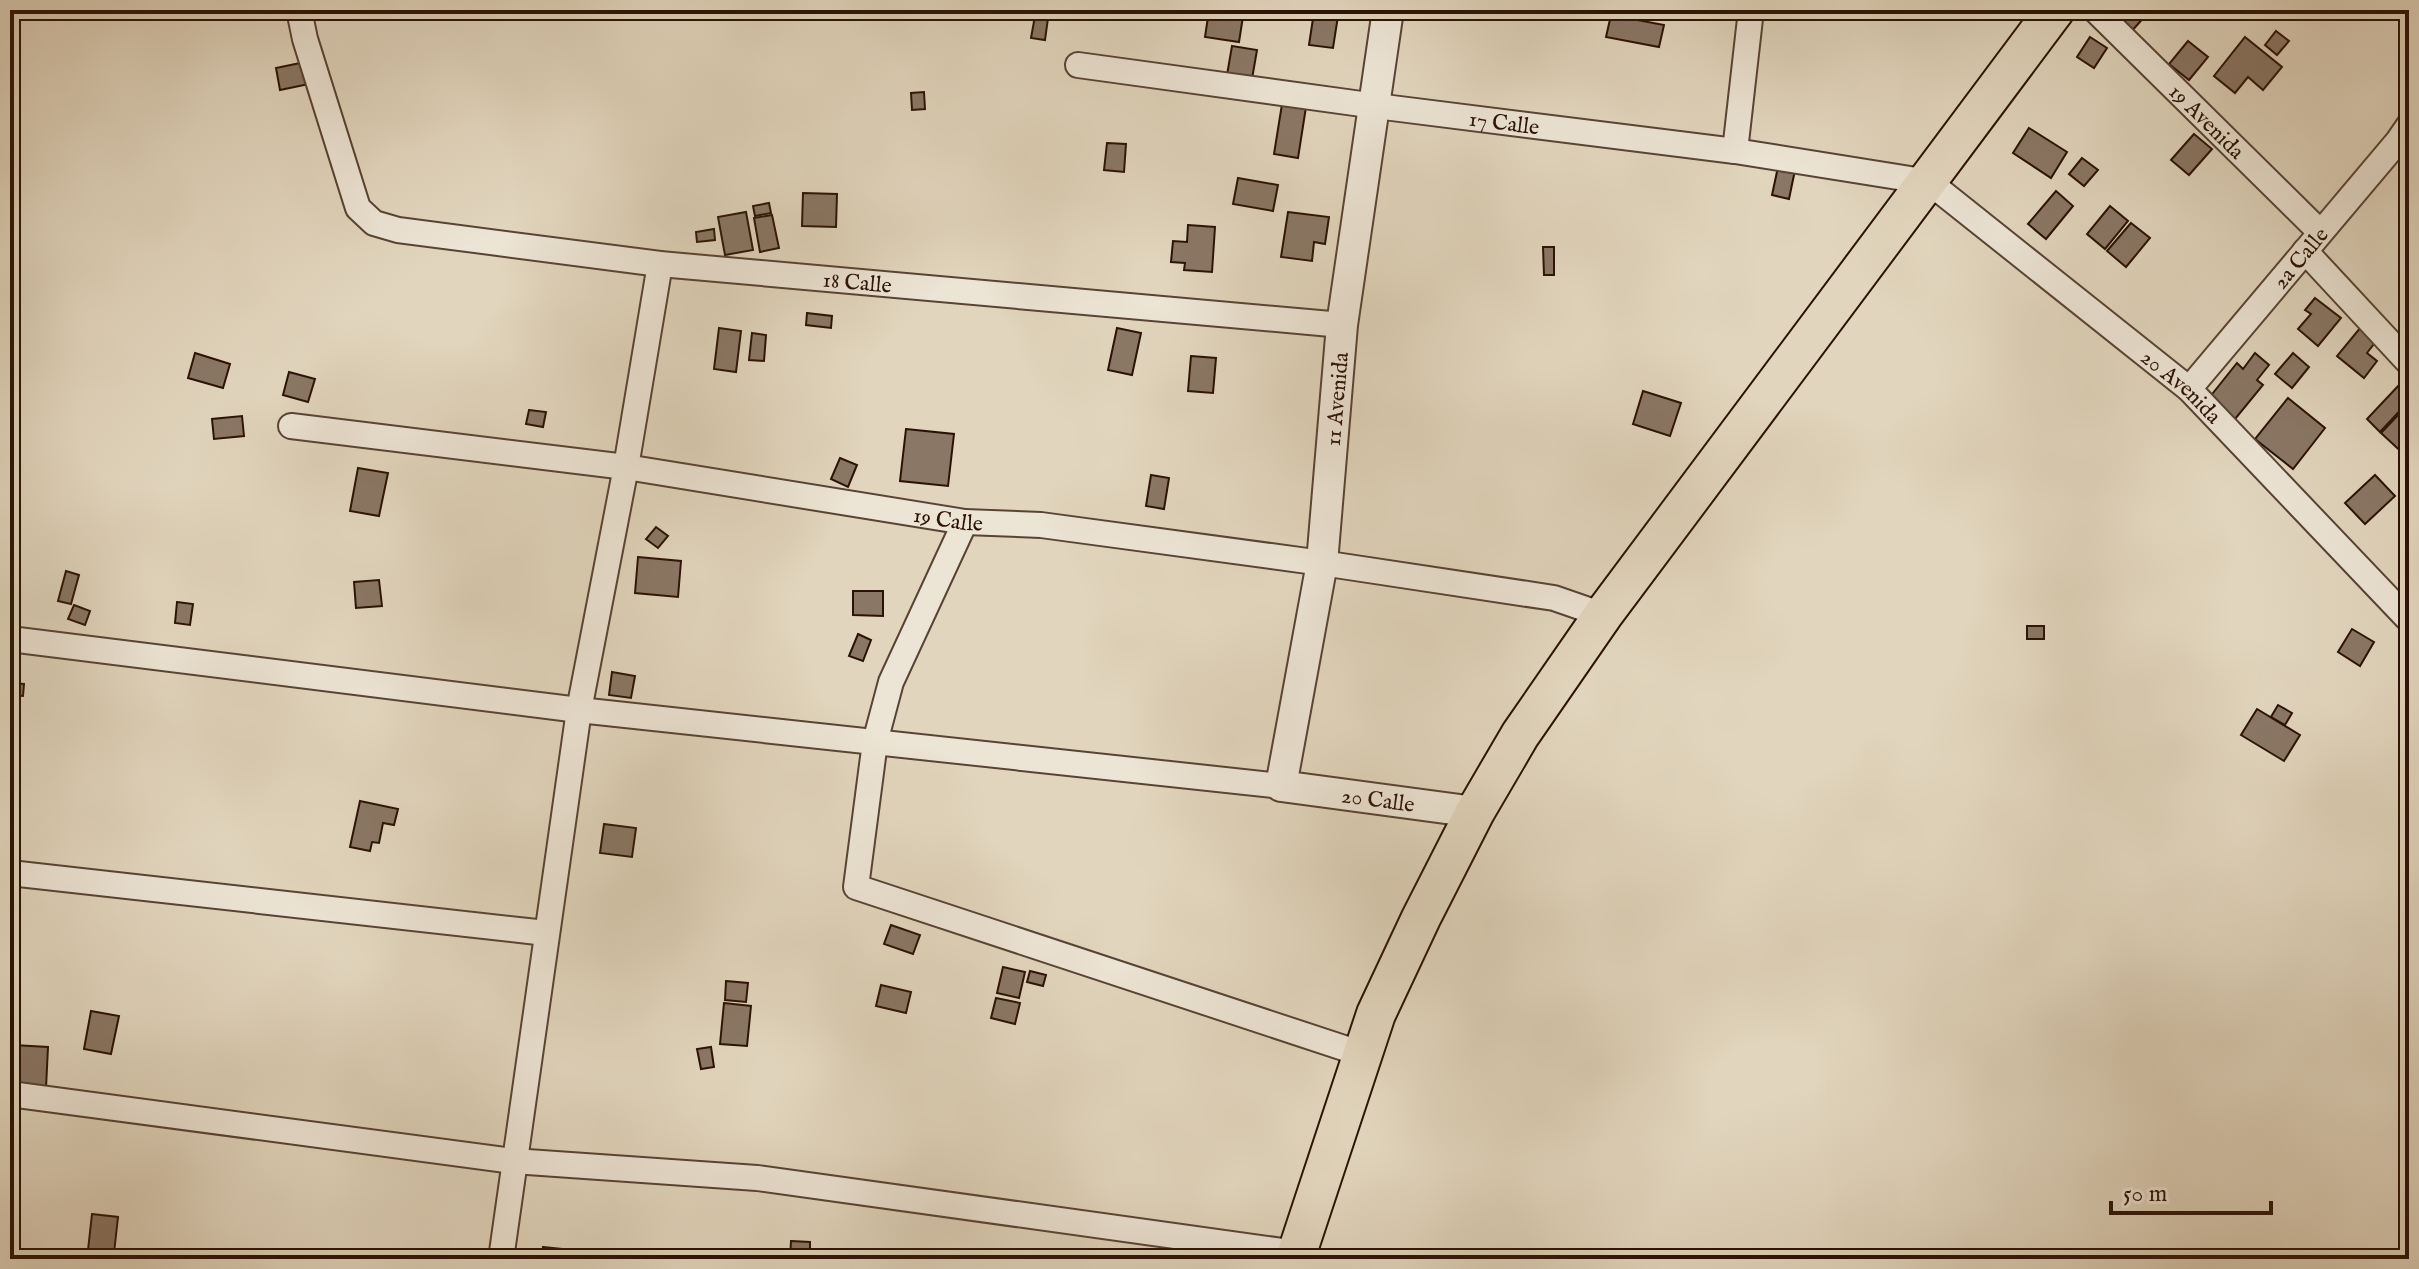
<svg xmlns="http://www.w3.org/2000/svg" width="2419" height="1269" font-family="'IM FELL English',serif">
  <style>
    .building { fill: #8a7765; stroke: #2b1206; stroke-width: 2 }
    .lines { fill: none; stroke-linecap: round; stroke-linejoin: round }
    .minor-casing { stroke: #584334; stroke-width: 28 }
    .tertiary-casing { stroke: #584334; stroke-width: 34 }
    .primary-casing { stroke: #2b1206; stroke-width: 42 }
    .minor { stroke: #ece4d4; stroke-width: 24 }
    .tertiary { stroke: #ece4d4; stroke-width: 30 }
    .primary { stroke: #e1d5bd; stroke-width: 38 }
    .labels { text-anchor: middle; stroke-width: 6; stroke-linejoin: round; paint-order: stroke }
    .street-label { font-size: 22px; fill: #2b1206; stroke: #ece4d4 }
  </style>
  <rect width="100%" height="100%" fill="#e1d5bd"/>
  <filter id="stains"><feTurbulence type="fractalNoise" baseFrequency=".0025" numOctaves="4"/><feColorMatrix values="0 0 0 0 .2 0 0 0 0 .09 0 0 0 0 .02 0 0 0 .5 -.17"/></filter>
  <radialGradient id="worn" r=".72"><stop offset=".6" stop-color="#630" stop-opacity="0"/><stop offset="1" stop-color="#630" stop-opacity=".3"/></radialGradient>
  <g class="building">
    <path d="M1209,10H1244L1239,42L1205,37Z"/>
    <path d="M2109,10H2138L2145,16L2131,32Z"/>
    <path d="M1314,12L1338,16L1333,48L1309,45Z"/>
    <path d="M1611,15L1664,25L1659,47L1606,37Z"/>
    <path d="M1035,16L1048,18L1045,40L1031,38Z"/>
    <path d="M2276,31L2289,41L2277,55L2265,45Z"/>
    <path d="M2090,37L2107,48L2094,68L2077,57Z"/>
    <path d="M2245,37L2282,67L2263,90L2248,77L2235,93L2214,76Z"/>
    <path d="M2188,41L2208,57L2189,80L2169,64Z"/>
    <path d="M1232,46L1257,50L1252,79L1227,75Z"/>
    <path d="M305,62L309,84L280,90L276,68Z"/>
    <path d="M924,92L925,109L912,110L911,93Z"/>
    <path d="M1282,104L1306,107L1298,158L1274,154Z"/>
    <path d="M2029,128L2067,152L2051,178L2013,153Z"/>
    <path d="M2194,134L2212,149L2189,175L2171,160Z"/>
    <path d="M1107,143L1126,144L1124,172L1104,170Z"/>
    <path d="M2082,158L2098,170L2084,186L2069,174Z"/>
    <path d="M1778,167L1795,170L1789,199L1772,195Z"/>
    <path d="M1238,178L1278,185L1273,211L1233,204Z"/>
    <path d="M2056,191L2073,206L2046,239L2028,224Z"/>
    <path d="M803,193L837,194L836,227L802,226Z"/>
    <path d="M769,203L771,213L755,216L753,206Z"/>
    <path d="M2110,206L2128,221L2105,249L2087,234Z"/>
    <path d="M746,212L753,250L725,255L718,217Z"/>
    <path d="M1288,212L1329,217L1325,244L1314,242L1312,261L1281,257Z"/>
    <path d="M772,215L779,248L760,252L754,218Z"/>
    <path d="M2131,223L2150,238L2126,267L2107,251Z"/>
    <path d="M1188,225L1215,227L1212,272L1184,270L1185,263L1171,262L1173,241L1187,242Z"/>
    <path d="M714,229L715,240L697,242L696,232Z"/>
    <path d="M1543,247H1554V275H1544Z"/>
    <path d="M2315,298L2341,318L2318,346L2298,329L2311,314L2305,310Z"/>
    <path d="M807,313L832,316L831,328L806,325Z"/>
    <path d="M2361,327L2377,340L2367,353L2377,361L2364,378L2337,356Z"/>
    <path d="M719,328L741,331L736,372L714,369Z"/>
    <path d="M1117,328L1141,333L1132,375L1108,370Z"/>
    <path d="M752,333L766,335L764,361L749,360Z"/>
    <path d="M195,353L230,364L223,388L188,378Z"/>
    <path d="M2255,353L2269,365L2257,380L2263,385L2235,419L2209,398L2237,363L2243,369Z"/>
    <path d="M2293,353L2309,367L2292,388L2275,374Z"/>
    <path d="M1191,356L1216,358L1213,393L1188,391Z"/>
    <path d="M289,372L315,379L308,402L283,395Z"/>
    <path d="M2401,383L2409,390V401L2380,432L2367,419Z"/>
    <path d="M1643,391L1681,403L1670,436L1633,424Z"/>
    <path d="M2288,398L2325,428L2293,469L2255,439Z"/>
    <path d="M529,410L546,412L543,427L526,424Z"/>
    <path d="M2401,412L2409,420V459L2381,433Z"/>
    <path d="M242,416L244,436L214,439L212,419Z"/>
    <path d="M906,429L954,434L948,486L900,481Z"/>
    <path d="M840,458L857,465L848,487L831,479Z"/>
    <path d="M358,468L388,473L379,516L350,511Z"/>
    <path d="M1151,475L1169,478L1164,509L1146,506Z"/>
    <path d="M2375,475L2395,496L2365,524L2345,503Z"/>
    <path d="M656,527L668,536L658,548L646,539Z"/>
    <path d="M638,557L681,561L678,597L635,593Z"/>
    <path d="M66,571L79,575L71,604L58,601Z"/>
    <path d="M379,580L382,606L356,608L354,582Z"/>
    <path d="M853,591H883V616L853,615Z"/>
    <path d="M177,602L193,604L190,625L175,623Z"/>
    <path d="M74,605L90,611L85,625L68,619Z"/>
    <rect x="2027" y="626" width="17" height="13"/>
    <path d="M2352,629L2374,642L2360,666L2338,652Z"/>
    <path d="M858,634L871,640L863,661L849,656Z"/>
    <path d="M612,672L635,676L631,698L609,695Z"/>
    <path d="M10,683L24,684L23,696L10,695Z"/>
    <path d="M2278,705L2292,713L2285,725L2271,717Z"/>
    <path d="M2257,709L2300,735L2284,761L2241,735Z"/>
    <path d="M360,801L398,809L394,825L383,823L379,843L372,842L370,851L350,847Z"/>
    <path d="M604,824L636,828L632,857L600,853Z"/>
    <path d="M891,925L920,935L913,954L884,944Z"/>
    <path d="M10,942L20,944L14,977L10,976Z"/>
    <path d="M1003,967L1025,972L1019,998L997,993Z"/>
    <path d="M1030,971L1046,975L1043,986L1027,982Z"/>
    <path d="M726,981L748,983L746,1002L725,1000Z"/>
    <path d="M881,985L911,992L906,1013L876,1006Z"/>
    <path d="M996,998L1020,1003L1015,1024L991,1018Z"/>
    <path d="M724,1003L751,1006L747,1046L720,1044Z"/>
    <path d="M91,1011L119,1016L111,1054L84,1049Z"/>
    <path d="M13,1045L48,1047L46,1088L11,1086Z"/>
    <path d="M711,1047L714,1067L701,1069L697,1049Z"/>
    <path d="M92,1214L118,1217L114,1253L88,1250Z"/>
    <path d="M791,1241L810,1242V1259H790Z"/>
    <path d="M543,1247L581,1251L580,1259H542Z"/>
  </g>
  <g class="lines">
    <g class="minor-casing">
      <g id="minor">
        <path id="s1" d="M299,10L305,39L358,208L374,223L398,230L660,264L1342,325"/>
        <path id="s2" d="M2095,10L2320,232"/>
        <path id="s3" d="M1078,65L1376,106L1735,151L1929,182L2189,389L2409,620"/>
        <path d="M1735,151L1751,10"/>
        <path d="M2305,251L2409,363"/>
        <path id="s4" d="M2189,389L2398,141L2409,125"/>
        <path id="s5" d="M291,426L626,467L965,522L1041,525L1322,563L1554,598L1603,615"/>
        <path d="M965,522L891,682L875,742L856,887L1362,1054"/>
        <path d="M10,639L579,710L1281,786"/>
        <path d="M10,873L546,933"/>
        <path d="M10,1094L513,1161L757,1178L1297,1253"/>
        <path d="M501,1259L579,710L626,467L660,264"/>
      </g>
    </g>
    <g class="tertiary-casing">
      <g id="tertiary">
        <path id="s6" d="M1388,10L1342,325L1322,563L1281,786L1475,812"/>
      </g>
    </g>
    <g class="primary-casing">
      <path id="primary" d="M1295,1259L1376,1014L1421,918L1475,812L1520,735L1603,615L2055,10"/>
    </g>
    <use href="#minor" class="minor"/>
    <use href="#tertiary" class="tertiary"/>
    <use href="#primary" class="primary"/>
  </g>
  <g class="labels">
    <g class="street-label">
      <text dy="8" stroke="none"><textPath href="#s2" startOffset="158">19 Avenida</textPath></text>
      <text dy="8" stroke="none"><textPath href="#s3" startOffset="430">17 Calle</textPath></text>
      <text dy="8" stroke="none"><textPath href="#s4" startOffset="172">2a Calle</textPath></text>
      <text dy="8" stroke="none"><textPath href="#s1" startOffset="716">18 Calle</textPath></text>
      <text dy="8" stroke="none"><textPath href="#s3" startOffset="1184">20 Avenida</textPath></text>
      <text transform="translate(1336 399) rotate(-85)" y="8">11 Avenida</text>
      <text dy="8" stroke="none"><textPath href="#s5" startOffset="664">19 Calle</textPath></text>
      <text dy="8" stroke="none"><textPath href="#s6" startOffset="882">20 Calle</textPath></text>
    </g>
  </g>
  <rect width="2419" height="1269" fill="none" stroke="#e1d5bd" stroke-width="40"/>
  <rect x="12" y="12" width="2395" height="1245" fill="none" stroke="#2b1206" stroke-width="4"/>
  <rect x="20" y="20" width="2379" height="1229" fill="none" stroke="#2b1206" stroke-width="2"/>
  <path d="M2111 1201v12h160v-12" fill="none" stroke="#2b1206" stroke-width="4"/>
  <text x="2123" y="1201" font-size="24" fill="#2b1206" stroke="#ece4d4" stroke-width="6" paint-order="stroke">50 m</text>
  <rect width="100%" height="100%" filter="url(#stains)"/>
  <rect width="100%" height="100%" fill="url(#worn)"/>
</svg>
